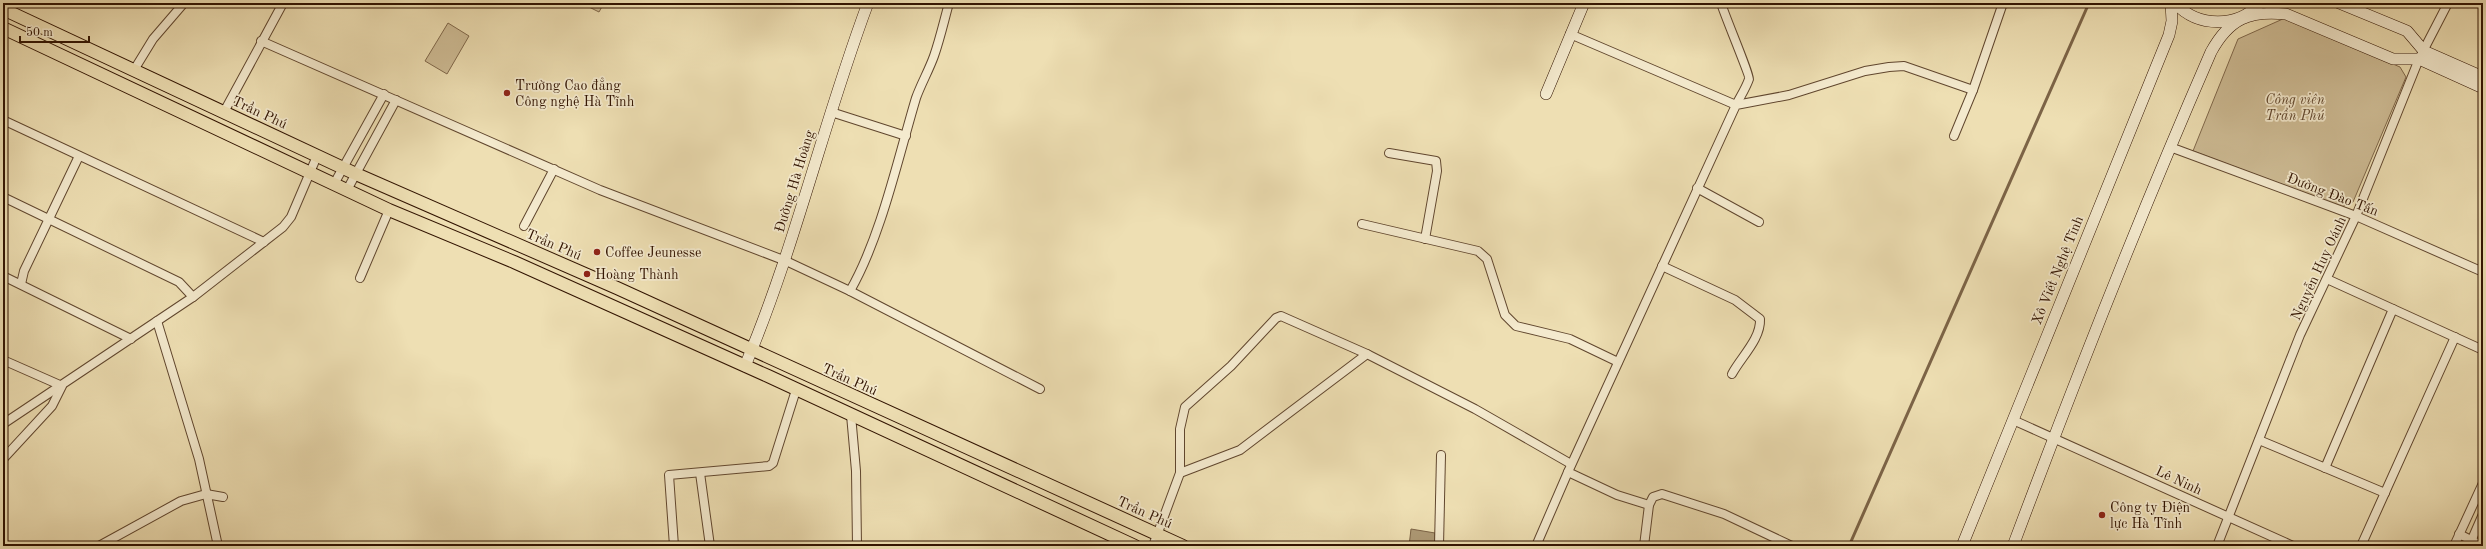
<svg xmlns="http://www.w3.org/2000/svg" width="2486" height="549" font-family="'Old Standard TT',serif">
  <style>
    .green { fill: #cebc95; stroke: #80684b }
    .water { fill: #ae9a76; stroke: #7c6447 }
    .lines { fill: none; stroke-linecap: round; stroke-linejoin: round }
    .stream { stroke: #7c6447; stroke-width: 3 }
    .street-casing { stroke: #60462e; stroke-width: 10 }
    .secondary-casing { stroke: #311301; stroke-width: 12 }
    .primary-casing { stroke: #311301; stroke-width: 14 }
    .street { stroke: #f4eace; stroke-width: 8 }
    .secondary { stroke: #f4eace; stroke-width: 11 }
    .primary { stroke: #eedfb3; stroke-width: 12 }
    .poi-dot { fill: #8f2418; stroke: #f4eace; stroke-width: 1.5 }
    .labels { text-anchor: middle; stroke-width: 3.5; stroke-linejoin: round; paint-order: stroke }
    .poi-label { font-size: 14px; fill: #311301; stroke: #f4eace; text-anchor: start }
    .park-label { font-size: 14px; font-style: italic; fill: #60462d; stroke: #f4eace }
    .street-label { font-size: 14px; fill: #311301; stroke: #f4eace }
  </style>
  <rect width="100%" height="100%" fill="#eedfb3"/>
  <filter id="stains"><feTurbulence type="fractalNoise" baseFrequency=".005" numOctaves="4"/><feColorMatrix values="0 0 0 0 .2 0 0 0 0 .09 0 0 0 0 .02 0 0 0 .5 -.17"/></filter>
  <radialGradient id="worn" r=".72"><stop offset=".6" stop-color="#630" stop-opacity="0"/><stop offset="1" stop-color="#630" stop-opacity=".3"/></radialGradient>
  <g class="green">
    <path d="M581,3H604L599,12Z"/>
    <path d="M2285,18L2400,67L2406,77L2353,202L2342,207L2193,151L2238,39Z"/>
    <path d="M448,23L469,36L447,74L425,61Z"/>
  </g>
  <path class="water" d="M1411,529L1435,533V546H1409Z"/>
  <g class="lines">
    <path class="stream" d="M1849,546L2089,3"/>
    <g class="street-casing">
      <g id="street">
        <path d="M1570,34L1736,105C1740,97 1746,88 1749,79C1750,75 1724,14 1721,3"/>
        <path d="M261,41L600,190L786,261L850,291L1040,389"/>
        <path d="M134,70L153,39L184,3"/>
        <path d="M224,112L283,3"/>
        <path d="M831,112L906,136"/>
        <path d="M3,120L264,242"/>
        <path d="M1954,136L1973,90L2003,3"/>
        <path d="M2170,147L2356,216L2483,272"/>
        <path d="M1389,153L1436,161L1437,171L1425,239"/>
        <path d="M334,184L384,94"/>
        <path d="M1697,188L1759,222"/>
        <path d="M347,190L396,100"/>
        <path d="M3,197L179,282L193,297"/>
        <path d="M1362,224L1478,251L1487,259L1505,315L1516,326L1570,339L1618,362"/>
        <path d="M524,226L554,169"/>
        <path d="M1662,266L1735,300L1760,319C1761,339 1741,357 1732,374"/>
        <path d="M3,276L131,339"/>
        <path d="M360,278L389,210"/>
        <path d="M2327,279L2483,350"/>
        <path d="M21,284L24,271L79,156"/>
        <path d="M850,291C881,237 898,158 916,98C921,84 929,70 934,56C940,39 944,21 949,3"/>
        <path d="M157,321L199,459L218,546"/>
        <path d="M3,360L62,386L52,406L3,459"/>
        <path d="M851,415L856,471L857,546"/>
        <path d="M2013,420L2293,546"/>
        <path d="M3,424L193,297L283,227L291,217L317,156"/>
        <path d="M2259,440L2385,493"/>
        <path d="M2325,468L2393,309"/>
        <path d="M1568,472L1617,495L1649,505"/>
        <path d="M700,473L710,546"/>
        <path d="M1180,473V429L1185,407L1231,366L1276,318L1281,316L1367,354"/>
        <path d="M2459,534L2483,546"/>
        <path d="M99,546L181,501L206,494L223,497"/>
        <path d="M674,546L669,475L769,466L773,463L796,390"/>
        <path d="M1153,546L1180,473L1240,450L1367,354L1475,409L1571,464"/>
        <path d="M1439,546L1441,455"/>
        <path d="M1536,546L1568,472L1736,105L1789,95L1865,71L1889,67L1904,66L1973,90"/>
        <path d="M1644,546L1649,505L1653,497L1662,494L1724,514L1792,546"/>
        <path d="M2217,546L2300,335L2356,216L2419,59L2448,3"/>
        <path d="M2361,546L2455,337"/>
        <path d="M2454,546L2483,483"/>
        <path d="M2469,546L2483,514"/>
      </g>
    </g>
    <g class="secondary-casing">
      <g id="secondary">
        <path d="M2175,3C2198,28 2238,28 2260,3"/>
        <path d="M2339,3L2407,31L2424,51L2483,77"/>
        <path d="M1546,94L1584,3"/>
        <path d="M745,366C795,248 823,123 868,3"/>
        <path d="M1962,546L2169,35L2172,21L2171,3"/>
        <path d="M2013,546C2075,380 2140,215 2211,52C2229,19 2249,10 2286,14L2393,59H2419L2483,88"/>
      </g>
    </g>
    <g class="primary-casing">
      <g id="primary">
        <path d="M3,9L356,174L617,288L1183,546"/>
        <path d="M3,28L389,210L514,262L768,376L1135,546"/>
      </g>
    </g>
    <use href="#street" class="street"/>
    <use href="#secondary" class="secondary"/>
    <use href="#primary" class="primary"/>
  </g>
  <g class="poi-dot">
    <circle cx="507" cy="93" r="4"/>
    <circle cx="597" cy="252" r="4"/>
    <circle cx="587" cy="274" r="4"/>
    <circle cx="2102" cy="515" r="4"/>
  </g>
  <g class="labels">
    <g class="poi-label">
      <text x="515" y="90">Trường Cao đẳng<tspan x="515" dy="16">Công nghệ Hà Tĩnh</tspan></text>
      <text x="605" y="257">Coffee Jeunesse</text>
      <text x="595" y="279">Hoàng Thành</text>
      <text x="2110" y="512">Công ty Điện<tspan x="2110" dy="16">lực Hà Tĩnh</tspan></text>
    </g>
    <g class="park-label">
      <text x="2295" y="104">Công viên<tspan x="2295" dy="16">Trần Phú</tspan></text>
    </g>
    <g class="street-label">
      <text transform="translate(260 112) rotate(25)" y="5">Trần Phú</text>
      <text transform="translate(794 181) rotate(-73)" y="5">Đường Hà Hoàng</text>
      <text transform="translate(2333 194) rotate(21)" y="5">Đường Đào Tấn</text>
      <text transform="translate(554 244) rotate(23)" y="5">Trần Phú</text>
      <text transform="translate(2318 268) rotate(-65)" y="5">Nguyễn Huy Oánh</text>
      <text transform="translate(2057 270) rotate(-68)" y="5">Xô Viết Nghệ Tĩnh</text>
      <text transform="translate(850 379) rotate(24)" y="5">Trần Phú</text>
      <text transform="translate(2179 480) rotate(25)" y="5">Lê Ninh</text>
      <text transform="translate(1145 512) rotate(24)" y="5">Trần Phú</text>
    </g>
  </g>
  <rect width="2486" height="549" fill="none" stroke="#eedfb3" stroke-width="16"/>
  <rect x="4" y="4" width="2478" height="541" fill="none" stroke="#311301" stroke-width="2"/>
  <rect x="8" y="8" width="2470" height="533" fill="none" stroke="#311301"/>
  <path d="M20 36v6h69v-6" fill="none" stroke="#311301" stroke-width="2"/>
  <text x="26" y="36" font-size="12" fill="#311301" stroke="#f4eace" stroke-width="3" paint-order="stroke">50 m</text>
  <rect width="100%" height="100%" filter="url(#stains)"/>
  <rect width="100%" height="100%" fill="url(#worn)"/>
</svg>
